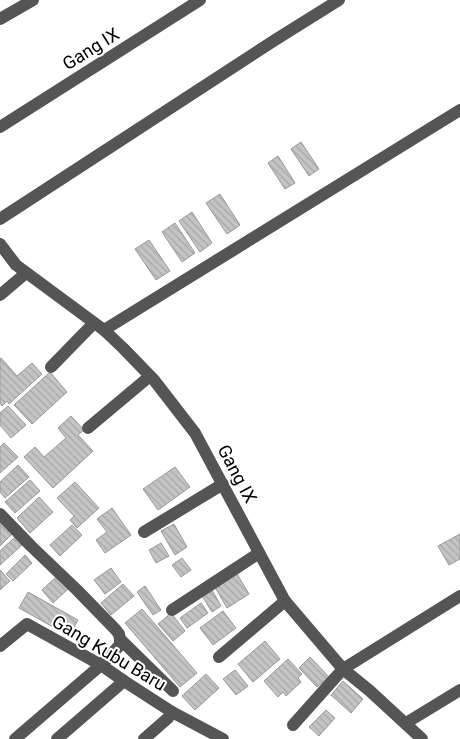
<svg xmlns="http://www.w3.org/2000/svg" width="460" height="739" font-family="Roboto,sans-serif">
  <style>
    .building { fill: url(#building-back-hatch); stroke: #999 }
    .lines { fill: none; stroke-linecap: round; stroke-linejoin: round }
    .minor { stroke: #555; stroke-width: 12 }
    .labels { text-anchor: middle; stroke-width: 4; stroke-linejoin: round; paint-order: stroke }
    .street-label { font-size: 18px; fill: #000; stroke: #fff }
  </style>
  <defs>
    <pattern id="building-back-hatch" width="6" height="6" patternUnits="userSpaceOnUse" patternTransform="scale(1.25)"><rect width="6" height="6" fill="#c4c4c4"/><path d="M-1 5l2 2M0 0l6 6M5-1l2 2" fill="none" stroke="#a7a7a7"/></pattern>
  </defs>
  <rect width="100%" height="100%" fill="#fff"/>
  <g class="building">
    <path d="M301,142L319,169L309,176L291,149Z"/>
    <path d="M278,156L295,183L285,189L268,163Z"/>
    <path d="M220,194L240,225L227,234L206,203Z"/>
    <path d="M192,212L212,243L200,252L179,221Z"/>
    <path d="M175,223L195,253L182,262L162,232Z"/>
    <path d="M149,240L170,271L156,280L135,249Z"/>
    <path d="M1,358L17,376L32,363L42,374L9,404L7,401L2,406L0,403V359Z"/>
    <path d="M50,372L67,392L32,424L14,405Z"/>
    <path d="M8,406L26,425L11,438L0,425V413Z"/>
    <path d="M71,416L84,430L78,435L93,451L53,488L24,457L35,447L44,457L66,438L58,428Z"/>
    <path d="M4,443L18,457L0,473V447Z"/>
    <path d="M18,465L29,477L5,498L0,492V482Z"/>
    <path d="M175,467L190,487L158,510L143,489Z"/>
    <path d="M30,480L40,491L15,513L5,502Z"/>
    <path d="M75,482L99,508L77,528L70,520L74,516L57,498Z"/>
    <path d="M39,497L53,512L30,533L17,518Z"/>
    <path d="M112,508L131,535L105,553L96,540L107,532L97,519Z"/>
    <path d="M0,522L12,534L0,546Z"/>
    <path d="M174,524L187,547L175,555L161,531Z"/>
    <path d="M72,525L82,535L60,556L50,545Z"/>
    <path d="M460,534V559L449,565L438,546Z"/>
    <path d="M15,537L22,545L0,565V551Z"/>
    <path d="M161,543L169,556L156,563L149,550Z"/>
    <path d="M25,555L32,563L13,581L6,574Z"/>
    <path d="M182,558L191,570L181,577L172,565Z"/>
    <path d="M111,568L121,582L105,594L94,580Z"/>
    <path d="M0,570L10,581L0,590Z"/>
    <path d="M237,574L249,594L227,608L215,587Z"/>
    <path d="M56,577L68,589L53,603L42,590Z"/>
    <path d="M123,584L134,596L111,615L101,603Z"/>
    <path d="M145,586L161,610L153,615L137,592Z"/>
    <path d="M212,590L221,606L212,612L202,596Z"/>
    <path d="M28,592L78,620L69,636L19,608Z"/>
    <path d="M201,603L208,613L187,628L180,618Z"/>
    <path d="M142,609L197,673L180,687L125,623Z"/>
    <path d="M223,611L236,628L213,645L200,628Z"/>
    <path d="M171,613L185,631L173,641L158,624Z"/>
    <path d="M265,641L280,659L253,682L238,664Z"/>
    <path d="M310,657L329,677L317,687L299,668Z"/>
    <path d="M288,659L302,674L298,678L301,682L286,696L283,692L278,697L264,681Z"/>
    <path d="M235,670L248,686L236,695L223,679Z"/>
    <path d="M206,674L219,688L195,710L182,696Z"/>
    <path d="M343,681L363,699L351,713L331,695Z"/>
    <path d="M326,710L335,718L319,736L309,727Z"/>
  </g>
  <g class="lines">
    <g class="minor">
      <path d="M0,19L33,0"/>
      <path d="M0,127L200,0"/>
      <path d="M0,219L275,40L339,0"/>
      <path d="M0,244L16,265L104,330L123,348L154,380L195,433L285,601L343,669L370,691L422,739"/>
      <path d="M0,295L26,273"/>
      <path d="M104,330L460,110"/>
      <path d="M51,367L94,323"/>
      <path d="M88,428L150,376"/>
      <path d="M0,514L31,546L77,590L115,629L119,634L120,639L173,691"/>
      <path d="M144,532L223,484"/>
      <path d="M172,610L259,553"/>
      <path d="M0,646L27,624L101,665L124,681L172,712L223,739"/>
      <path d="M219,657L285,601"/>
      <path d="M406,723L460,690"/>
      <path d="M293,725L343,669L460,596"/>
      <path d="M15,739L101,665L120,645V639"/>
      <path d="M57,739L124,681"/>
      <path d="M144,739L168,718L172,712"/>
    </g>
  </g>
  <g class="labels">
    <g class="street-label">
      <text transform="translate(91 49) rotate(-32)" y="6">Gang IX</text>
      <text transform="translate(237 474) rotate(62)" y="6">Gang IX</text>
      <text transform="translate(109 653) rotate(31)" y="6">Gang Kubu Baru</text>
    </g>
  </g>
</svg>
